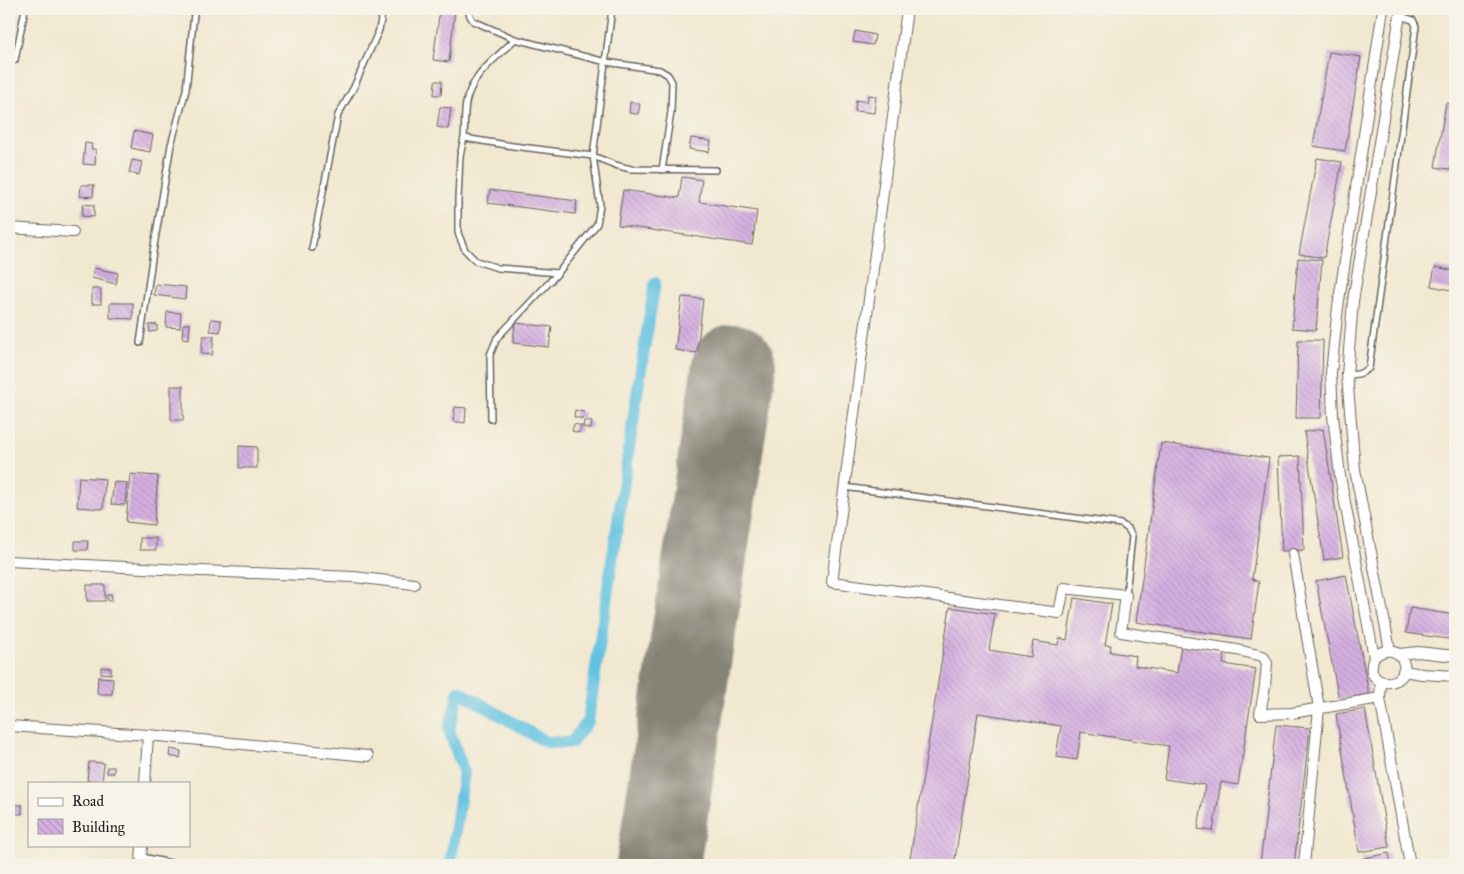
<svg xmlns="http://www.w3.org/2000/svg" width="1464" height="874" font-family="'IM FELL Great Primer',serif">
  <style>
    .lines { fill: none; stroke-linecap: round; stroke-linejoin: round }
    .canal { stroke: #62c2e1; stroke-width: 12 }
    .runway { stroke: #868276; stroke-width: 84 }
    .building { fill: url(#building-back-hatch) }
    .service-casing { stroke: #67635b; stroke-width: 8 }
    .minor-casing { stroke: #67635b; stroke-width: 12 }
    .service { stroke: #fff; stroke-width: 5 }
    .minor { stroke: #fff; stroke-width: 10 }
  </style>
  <defs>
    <pattern id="building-back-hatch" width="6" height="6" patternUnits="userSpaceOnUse" patternTransform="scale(1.25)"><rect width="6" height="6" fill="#d4afe1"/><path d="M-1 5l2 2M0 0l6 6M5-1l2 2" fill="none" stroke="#b596c0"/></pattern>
  </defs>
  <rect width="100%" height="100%" fill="#f7f3e8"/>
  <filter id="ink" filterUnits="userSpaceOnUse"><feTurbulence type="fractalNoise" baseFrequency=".02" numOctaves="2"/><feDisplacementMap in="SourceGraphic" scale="10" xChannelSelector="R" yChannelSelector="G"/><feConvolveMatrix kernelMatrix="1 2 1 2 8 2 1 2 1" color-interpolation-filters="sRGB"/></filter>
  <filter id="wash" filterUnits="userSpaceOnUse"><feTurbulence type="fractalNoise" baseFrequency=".0096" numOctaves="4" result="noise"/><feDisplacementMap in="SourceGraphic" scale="20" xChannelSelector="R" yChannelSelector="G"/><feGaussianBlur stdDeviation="1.12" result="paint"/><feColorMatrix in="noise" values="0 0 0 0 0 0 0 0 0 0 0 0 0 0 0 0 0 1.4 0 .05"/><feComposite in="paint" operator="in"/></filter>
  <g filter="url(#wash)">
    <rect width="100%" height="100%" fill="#f1e8d0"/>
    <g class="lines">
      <path class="canal" d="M450,865L464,773L449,730L459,691L546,742L571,743L588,721L642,362L655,283"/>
      <path class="runway" d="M658,865L734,366"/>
    </g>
    <g id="blocks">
      <g class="building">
        <path d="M440,9H455L449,62L433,60Z"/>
        <path d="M855,31L875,35L873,45L853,42Z"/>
        <path d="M1329,52L1361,57L1345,151L1313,146Z"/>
        <path d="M435,81H442L441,95H434Z"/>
        <path d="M868,95L876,96L874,113L855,111L856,100L867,102Z"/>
        <path d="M630,102L640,104L638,114L629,113Z"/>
        <path d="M1446,103L1455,105V170L1435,167Z"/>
        <path d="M440,107L451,108L448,129L437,127Z"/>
        <path d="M134,131L153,135L150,152L131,148Z"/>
        <path d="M691,138L711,141L709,152L689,149Z"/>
        <path d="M85,143L92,144L91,149H96L95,165L83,164Z"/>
        <path d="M1317,158L1342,162L1324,258L1299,254Z"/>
        <path d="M132,160L142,162L139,175L129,173Z"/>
        <path d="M682,177L702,180L699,202L757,211L752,245L618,225L623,190L679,198Z"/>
        <path d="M81,185H94L93,197L80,196Z"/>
        <path d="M490,190L577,201L575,214L488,203Z"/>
        <path d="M83,204L94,205V217L82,216Z"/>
        <path d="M1298,258L1322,260L1316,330L1292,328Z"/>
        <path d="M1435,267L1455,271L1451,290L1431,286Z"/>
        <path d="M94,268L118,273L116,284L92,278Z"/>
        <path d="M156,284L186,287L185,299L154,295Z"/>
        <rect x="92" y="289" width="9" height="15"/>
        <path d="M682,297L703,299L697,353L675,350Z"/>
        <path d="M110,303H133V319L110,318Z"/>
        <path d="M167,312L181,313L180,328L166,327Z"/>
        <path d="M211,319L221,320L220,332L210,331Z"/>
        <path d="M515,323L552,327L549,347L513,343Z"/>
        <path d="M157,324V331L150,332L149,325Z"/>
        <path d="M183,324H190L189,339L182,338Z"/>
        <path d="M203,336H214L212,355L201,354Z"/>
        <path d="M1298,340H1323L1321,418H1296Z"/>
        <rect x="171" y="386" width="12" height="34"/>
        <path d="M455,407L466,408L465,423L453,421Z"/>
        <path d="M575,410L584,412L583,419L574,417Z"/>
        <path d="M584,421L592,422L591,429L583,427Z"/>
        <path d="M574,424L582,426L579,433L572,431Z"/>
        <path d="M1323,429L1343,557L1324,560L1304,432Z"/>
        <path d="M1161,443L1269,458L1252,579L1259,582L1251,639L1136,622Z"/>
        <path d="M239,446L257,447V468H239Z"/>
        <path d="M1300,456L1304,550L1282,551L1278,457Z"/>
        <path d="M130,474L158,476L154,525L126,522Z"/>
        <path d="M79,477L105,479L103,509L77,507Z"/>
        <path d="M114,482L127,483L125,505L111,504Z"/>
        <rect x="140" y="538" width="16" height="12"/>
        <path d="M75,541H88L87,550H75Z"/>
        <path d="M1346,575L1369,694L1339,700L1316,581Z"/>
        <rect x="87" y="585" width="18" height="16"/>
        <path d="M111,594L112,601H108L107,595Z"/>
        <path d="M1074,598L1112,604L1105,645H1111L1110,652L1136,656L1135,666L1177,673L1181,645L1225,652L1223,664L1256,669L1238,785L1221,782L1213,831L1198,829L1205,785L1164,779L1169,746L1081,732L1077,760L1056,757L1061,726L978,713L954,865H909L950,607L995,614L989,650L1031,657L1033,641L1058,645L1059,638L1067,640Z"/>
        <path d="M1410,608L1455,615V640L1406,633Z"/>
        <path d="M101,667L111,668V674L101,673Z"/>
        <path d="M98,677L113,678L112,694H97Z"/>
        <path d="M1365,709L1389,847L1359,852L1336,714Z"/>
        <path d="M1276,725L1310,728L1294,865H1260Z"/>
        <path d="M170,749L181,751L180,758L169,756Z"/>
        <path d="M89,762L104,763L102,782L87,780Z"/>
        <rect x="107" y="767" width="7" height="6"/>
        <rect x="10" y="805" width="12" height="9"/>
        <path d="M1389,853L1391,865H1362L1361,859Z"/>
      </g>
    </g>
  </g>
  <g filter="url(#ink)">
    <use href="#blocks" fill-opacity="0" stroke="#67635b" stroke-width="1"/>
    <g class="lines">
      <g class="service-casing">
        <g id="service">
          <path d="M468,9L470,16L473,21L515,39"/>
          <path d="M15,60L25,9"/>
          <path d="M464,138C465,127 464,114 466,103C471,75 497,58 515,39L606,62L660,70L668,75L672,82L671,112L662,170"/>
          <path d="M312,248L338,115L354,87L379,30L383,9"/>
          <path d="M558,273L498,268L476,261L465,250L458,233V200L460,156L464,138L513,146L593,156L615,165L631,169L716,170"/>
          <path d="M140,343L153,252L171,145L186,90L194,14L192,9"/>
          <path d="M1347,375C1356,375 1362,374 1369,368L1416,26L1413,20L1400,16"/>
          <path d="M491,419L490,355L497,338L558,273L597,224L600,205L593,156L612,9"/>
          <path d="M844,487L1121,524L1128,529L1132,536L1126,595"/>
          <path d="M142,857L180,865"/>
        </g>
      </g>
      <g class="minor-casing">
        <g id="minor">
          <path d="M907,9L832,582L1059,613L1064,588L1126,595L1121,632L1237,650L1263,656L1267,663L1265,686L1260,714L1292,713L1380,698"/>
          <path d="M9,228L73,232"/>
          <path d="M1293,554L1319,708L1304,865"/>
          <path d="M9,561L201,571L354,577L414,584"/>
          <path d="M1390,650L1355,470L1347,375L1353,301L1401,9"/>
          <path d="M1399,654L1418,652L1455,656"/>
          <path d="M1374,657C1383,649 1397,647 1403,661C1414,688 1360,692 1374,657L1340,476L1333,416L1331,373L1338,307L1383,9"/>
          <path d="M1403,671L1422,674L1455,676"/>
          <path d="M1381,682L1380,698L1410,865"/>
          <path d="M9,726L148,735L368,756"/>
          <path d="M145,783L148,735"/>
          <path d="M141,865L142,845"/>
        </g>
      </g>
      <use href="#service" class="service"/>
      <use href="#minor" class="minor"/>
    </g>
  </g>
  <rect width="1464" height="874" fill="none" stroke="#f7f3e8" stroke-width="30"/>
  <rect x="28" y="782" width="162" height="65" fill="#f7f3e8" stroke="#9f9d96"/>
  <rect x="38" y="798" width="25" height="8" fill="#ffffff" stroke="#9f9d96"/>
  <text x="72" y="806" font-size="15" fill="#1c1c1c">Road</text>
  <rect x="38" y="819" width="25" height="15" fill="url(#building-back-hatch)" stroke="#9f9d96"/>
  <text x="72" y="832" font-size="15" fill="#1c1c1c">Building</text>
</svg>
